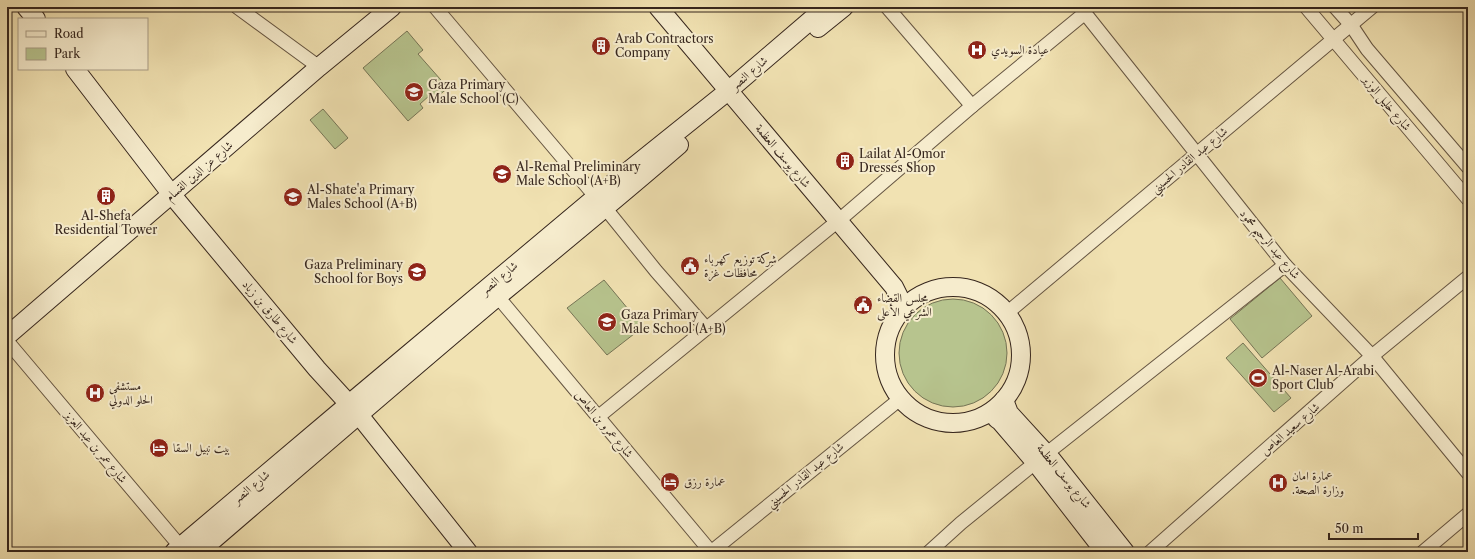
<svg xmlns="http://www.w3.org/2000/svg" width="1475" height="559" font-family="'Libre Caslon Text',Amiri,serif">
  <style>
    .green { fill: #b7c48e; stroke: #767556 }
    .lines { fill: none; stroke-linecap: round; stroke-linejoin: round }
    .street-casing { stroke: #655542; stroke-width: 15 }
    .secondary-casing { stroke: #36261d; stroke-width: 20 }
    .street { stroke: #f6eccd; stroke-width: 13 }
    .secondary { stroke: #f6eccd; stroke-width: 18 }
    .labels { text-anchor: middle; stroke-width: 4; stroke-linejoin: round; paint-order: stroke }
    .poi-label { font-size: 12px; fill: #36261d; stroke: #f6eccd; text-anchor: start }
    .street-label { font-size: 12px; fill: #36261d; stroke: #f6eccd }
  </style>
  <rect width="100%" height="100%" fill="#f1e2b2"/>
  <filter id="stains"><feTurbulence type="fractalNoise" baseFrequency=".005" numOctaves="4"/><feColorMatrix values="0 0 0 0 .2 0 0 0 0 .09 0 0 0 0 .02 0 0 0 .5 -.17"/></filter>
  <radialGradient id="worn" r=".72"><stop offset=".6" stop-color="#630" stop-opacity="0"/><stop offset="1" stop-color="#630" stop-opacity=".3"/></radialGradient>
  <g class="green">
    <path d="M407,31L423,50L418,54L448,88L434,99L430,95L420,104L423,108L408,121L363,68Z"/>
    <path d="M323,109L348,138L335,149L310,120Z"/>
    <path d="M1280,278L1312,316L1262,358L1230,319Z"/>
    <path d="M604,280L643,327L607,355L567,308Z"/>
    <circle cx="953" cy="353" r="54"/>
    <path d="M1243,343L1291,398L1274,412L1226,358Z"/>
  </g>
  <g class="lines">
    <g class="street-casing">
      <g id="street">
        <path d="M237,7L319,67"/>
        <path d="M435,7L606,209L656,271L706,328"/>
        <path d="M887,7L972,106"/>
        <path d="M1080,7L1285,265L1372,356L1468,473"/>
        <path d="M1306,7L1468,199"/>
        <path d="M1335,7L1351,25L1367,49L1468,167"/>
        <path d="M498,297L711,552"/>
        <path d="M1007,313L1372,7"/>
        <path d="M7,341L185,552"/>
        <path d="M598,417L844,216L972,106L1085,13"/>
        <path d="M711,552L900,399"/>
        <path d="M929,552L961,523L1046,454L1285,265"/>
        <path d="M1150,552L1372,356L1468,277"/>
        <path d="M1423,552L1468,514"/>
      </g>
    </g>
    <g class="secondary-casing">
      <g id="secondary">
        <path d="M26,7L36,19"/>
        <path d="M658,7L894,287L904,307"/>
        <path d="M818,28L844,7"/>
        <path d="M75,69L172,195L317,369L359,415L468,552"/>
        <circle cx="953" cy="355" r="68"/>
        <path d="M7,336L319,67L392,7"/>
        <path d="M1004,400L1009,413L1052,460L1125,552"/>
        <path d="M997,419L1000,421L1036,463L1105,552"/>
        <path d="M174,552L349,404L596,197L728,91L826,7"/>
        <path d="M199,552C298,467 397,381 497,297C558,247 619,197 679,145"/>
      </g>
    </g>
    <use href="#street" class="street"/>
    <use href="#secondary" class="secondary"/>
  </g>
  <defs>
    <g id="building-disc" transform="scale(1)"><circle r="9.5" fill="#8f2418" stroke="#f6eccd"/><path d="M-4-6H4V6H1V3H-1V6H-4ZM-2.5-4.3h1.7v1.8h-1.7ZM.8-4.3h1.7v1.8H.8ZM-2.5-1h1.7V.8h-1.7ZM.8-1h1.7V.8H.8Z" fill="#fff"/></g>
    <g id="hospital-disc" transform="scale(1)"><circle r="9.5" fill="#8f2418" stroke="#f6eccd"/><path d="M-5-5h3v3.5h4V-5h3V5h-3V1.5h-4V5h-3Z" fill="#fff"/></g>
    <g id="school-disc" transform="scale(1)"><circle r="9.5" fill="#8f2418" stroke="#f6eccd"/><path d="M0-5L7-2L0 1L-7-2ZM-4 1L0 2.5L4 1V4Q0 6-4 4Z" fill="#fff"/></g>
    <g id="civic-disc" transform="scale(1)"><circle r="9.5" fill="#8f2418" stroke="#f6eccd"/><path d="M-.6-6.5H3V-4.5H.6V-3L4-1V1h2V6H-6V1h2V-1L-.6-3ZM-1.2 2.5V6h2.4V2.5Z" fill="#fff"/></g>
    <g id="stadium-disc" transform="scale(1)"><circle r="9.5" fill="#8f2418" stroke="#f6eccd"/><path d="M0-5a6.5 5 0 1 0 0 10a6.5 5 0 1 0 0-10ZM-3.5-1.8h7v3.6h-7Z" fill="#fff"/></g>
    <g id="hotel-disc" transform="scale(1)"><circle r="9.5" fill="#8f2418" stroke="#f6eccd"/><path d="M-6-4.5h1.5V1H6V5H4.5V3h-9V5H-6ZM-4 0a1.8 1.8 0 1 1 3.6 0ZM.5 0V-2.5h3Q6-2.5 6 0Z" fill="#fff"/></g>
  </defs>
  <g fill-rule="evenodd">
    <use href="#building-disc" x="601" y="46"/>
    <use href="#hospital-disc" x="977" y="50"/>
    <use href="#school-disc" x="414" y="92"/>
    <use href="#building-disc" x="845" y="161"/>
    <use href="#school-disc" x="502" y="174"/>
    <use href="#building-disc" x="106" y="196"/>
    <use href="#school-disc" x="293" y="197"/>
    <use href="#civic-disc" x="690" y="266"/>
    <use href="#school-disc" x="417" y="272"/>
    <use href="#civic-disc" x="863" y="305"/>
    <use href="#school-disc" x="607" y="322"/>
    <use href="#stadium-disc" x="1258" y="378"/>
    <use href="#hospital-disc" x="95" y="393"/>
    <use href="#hotel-disc" x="159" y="448"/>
    <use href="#hotel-disc" x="670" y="482"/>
    <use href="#hospital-disc" x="1278" y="483"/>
  </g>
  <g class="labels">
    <g class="poi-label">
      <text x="615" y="43">Arab Contractors<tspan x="615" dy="14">Company</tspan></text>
      <text x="991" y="54">عيادة السويدي</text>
      <text x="428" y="89">Gaza Primary<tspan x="428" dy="14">Male School (C)</tspan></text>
      <text x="859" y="158">Lailat Al-Omor<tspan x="859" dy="14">Dresses Shop</tspan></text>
      <text x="516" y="171">Al-Remal Preliminary<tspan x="516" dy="14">Male School (A+B)</tspan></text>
      <text x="307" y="194">Al-Shate'a Primary<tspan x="307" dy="14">Males School (A+B)</tspan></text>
      <text x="106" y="220" text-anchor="middle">Al-Shefa<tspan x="106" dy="14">Residential Tower</tspan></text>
      <text x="704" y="263">شركة توزيع كهرباء<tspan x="704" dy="14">محافظات غزة</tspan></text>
      <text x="403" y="269" text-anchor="end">Gaza Preliminary<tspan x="403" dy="14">School for Boys</tspan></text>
      <text x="877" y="302">مجلس القضاء<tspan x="877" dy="14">الشرعي الأعلى</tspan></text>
      <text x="621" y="319">Gaza Primary<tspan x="621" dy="14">Male School (A+B)</tspan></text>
      <text x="1272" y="375">Al-Naser Al-Arabi<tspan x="1272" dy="14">Sport Club</tspan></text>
      <text x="109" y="390">مستشفى<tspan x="109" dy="14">الحلو الدولي</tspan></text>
      <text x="173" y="452">بيت نبيل السقا</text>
      <text x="1292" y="480">عمارة امان<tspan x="1292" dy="14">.وزارة الصحة</tspan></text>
      <text x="684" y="486">عمارة رزق</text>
    </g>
    <g class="street-label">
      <text transform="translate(749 73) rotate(-41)" y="4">شارع النصر</text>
      <text transform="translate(1387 103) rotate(50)" y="4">شارع خليل الوزير</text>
      <text transform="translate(783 156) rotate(50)" y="4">شارع يوسف العظمة</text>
      <text transform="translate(1189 160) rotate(-40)" y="4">شارع عبد القادر الحسيني</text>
      <text transform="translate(199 171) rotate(-41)" y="4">شارع عز الدين القسام</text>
      <text transform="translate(1270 244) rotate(50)" y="4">شارع عبد الرحيم محمود</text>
      <text transform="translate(499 278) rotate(-40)" y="4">شارع النصر</text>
      <text transform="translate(270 312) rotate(50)" y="4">شارع طارق بن زياد</text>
      <text transform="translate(604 424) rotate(50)" y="4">شارع عمرو بن العاص</text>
      <text transform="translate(1290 429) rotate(-41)" y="4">شارع سعيد العاص</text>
      <text transform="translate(96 447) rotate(50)" y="4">شارع عمر بن عبد العزيز</text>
      <text transform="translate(805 475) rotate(-39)" y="4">شارع عبد القادر الحسيني</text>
      <text transform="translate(1064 476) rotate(51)" y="4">شارع يوسف العظمة</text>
      <text transform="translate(251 487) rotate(-40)" y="4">شارع النصر</text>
    </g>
  </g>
  <rect width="1475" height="559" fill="none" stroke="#f1e2b2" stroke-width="24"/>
  <rect x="8" y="8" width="1459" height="543" fill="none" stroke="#36261d" stroke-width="2"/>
  <rect x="12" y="12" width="1451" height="535" fill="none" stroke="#36261d"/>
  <rect x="18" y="18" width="130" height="52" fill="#f6eccd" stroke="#a99d87"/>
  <rect x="26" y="31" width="20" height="6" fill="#f6eccd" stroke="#a99d87"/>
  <text x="54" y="38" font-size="12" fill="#36261d">Road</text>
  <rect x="26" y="48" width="20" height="12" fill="#b7c48e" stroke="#a99d87"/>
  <text x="54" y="58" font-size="12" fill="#36261d">Park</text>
  <path d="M1329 533v6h89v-6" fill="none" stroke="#36261d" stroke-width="2"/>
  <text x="1335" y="533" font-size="12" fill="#36261d" stroke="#f6eccd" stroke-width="3" paint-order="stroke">50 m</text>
  <rect width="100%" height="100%" filter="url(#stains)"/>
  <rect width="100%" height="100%" fill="url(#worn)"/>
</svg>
